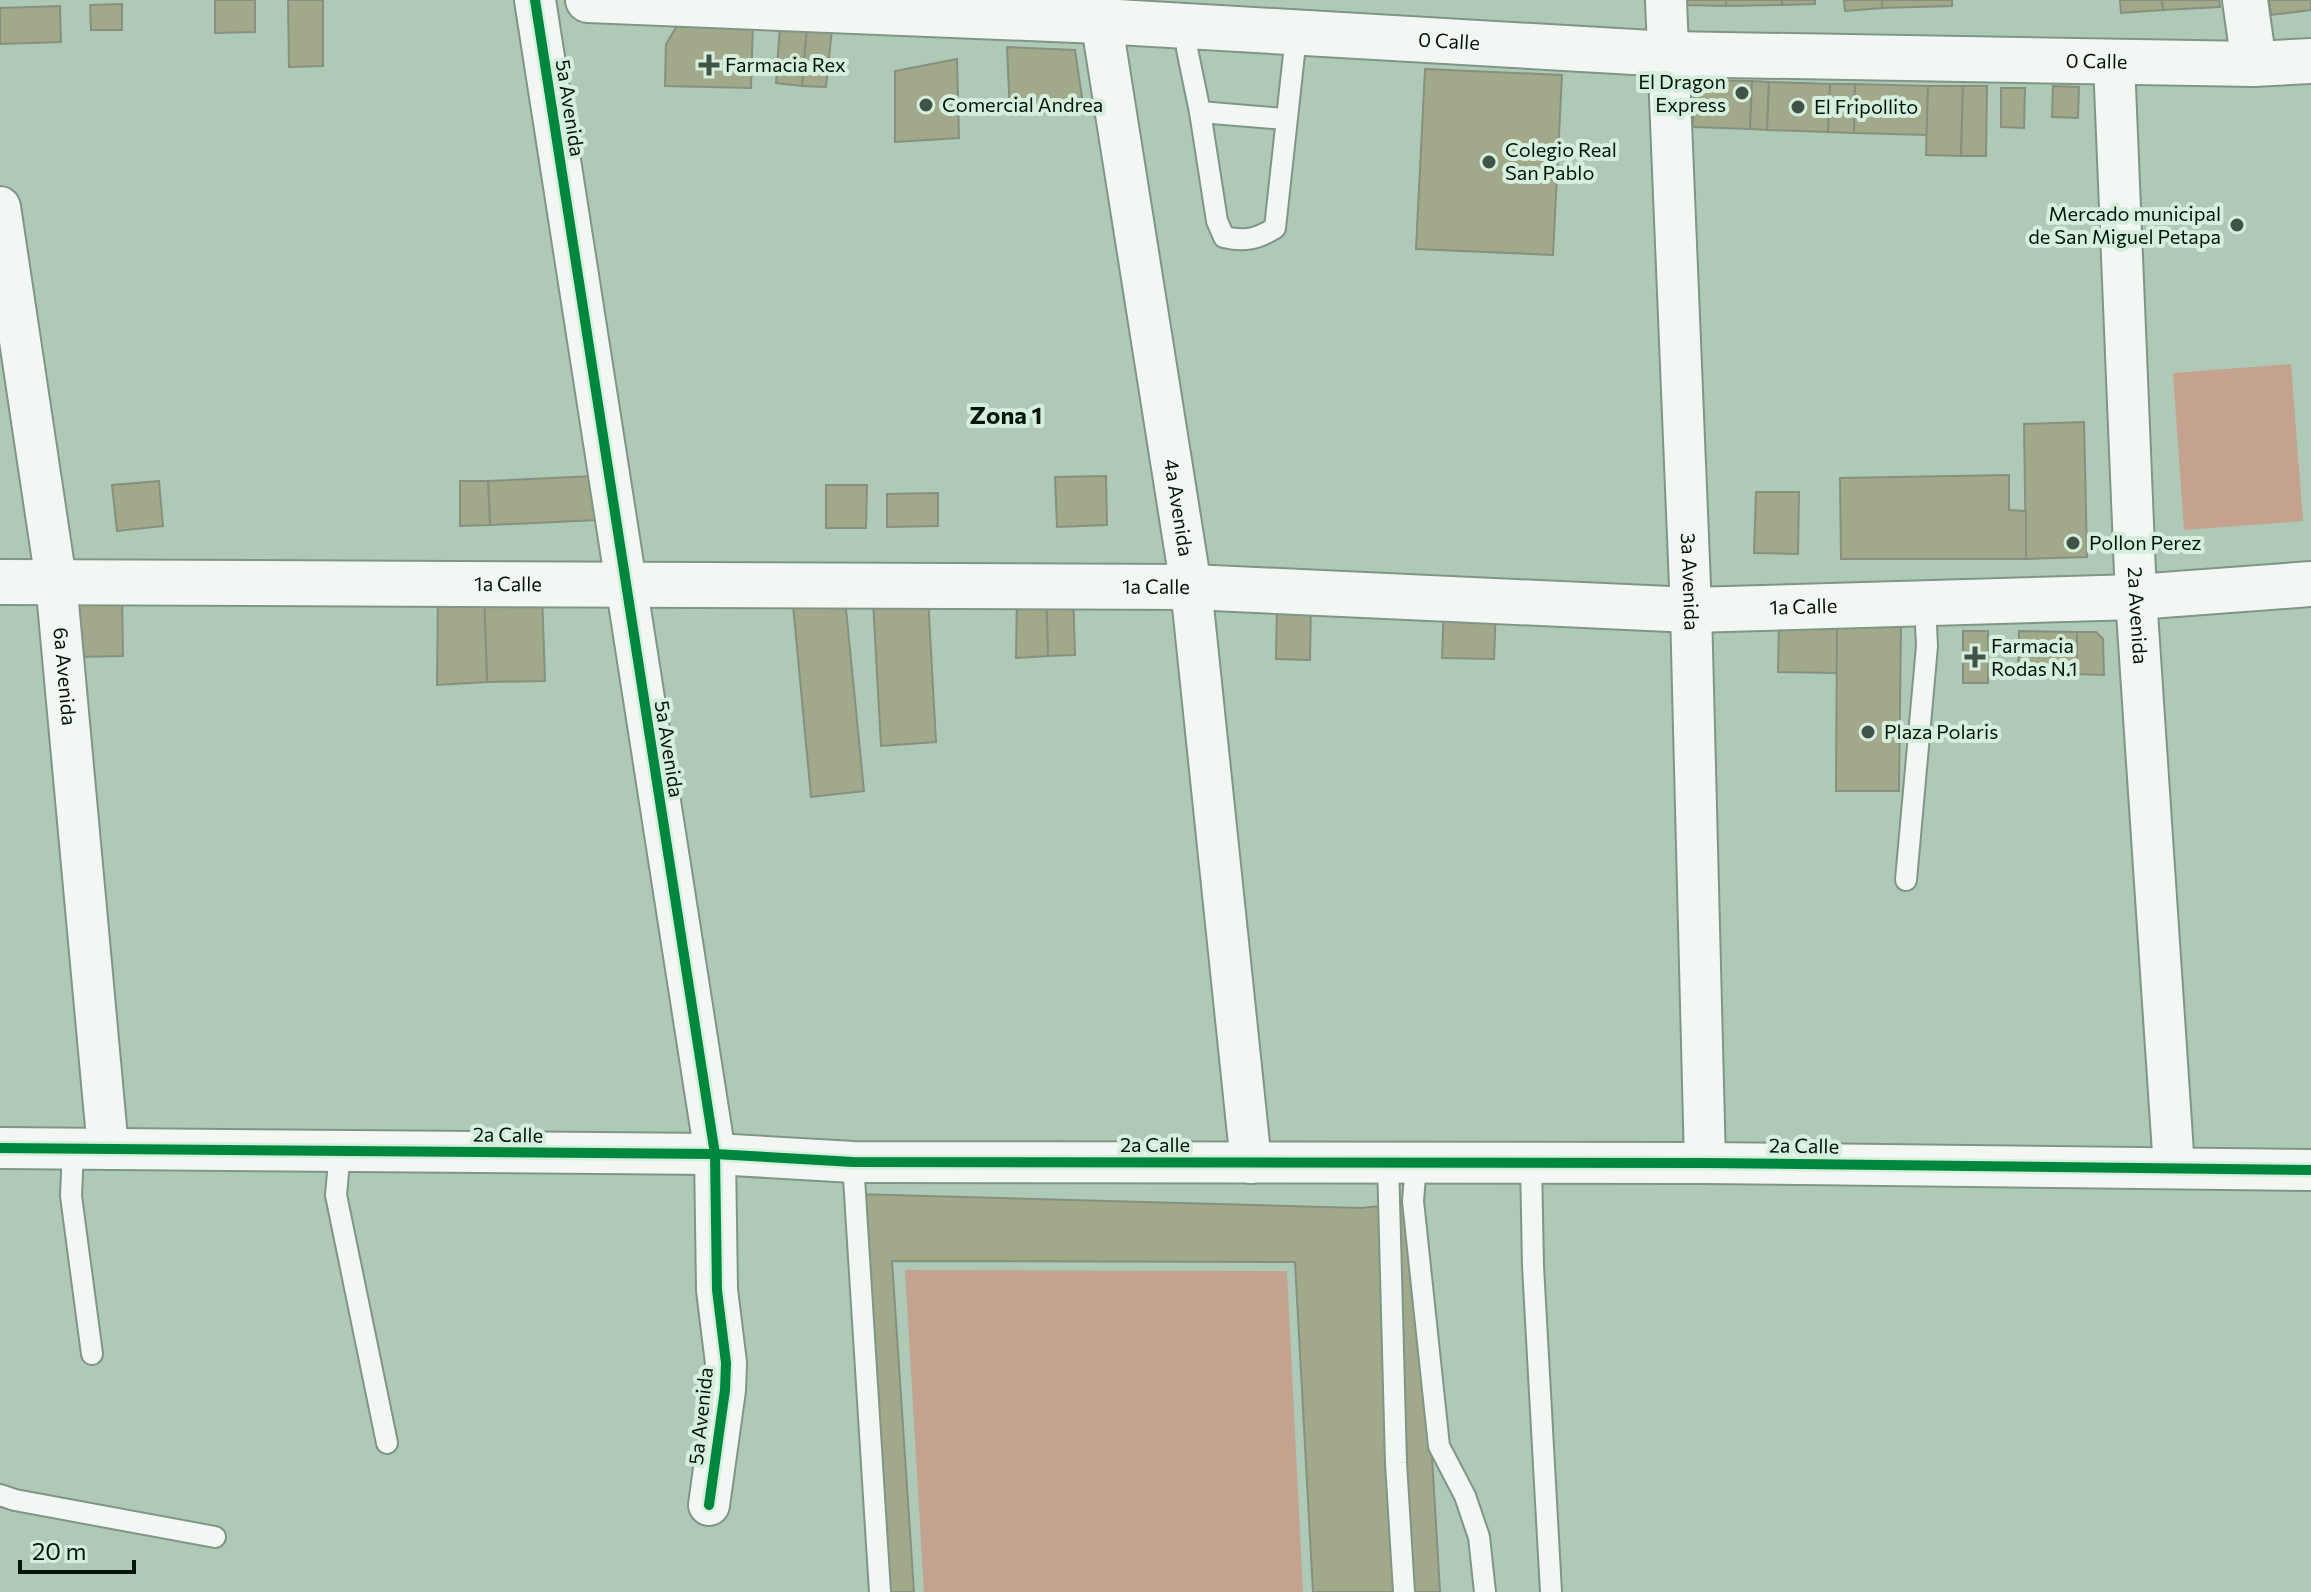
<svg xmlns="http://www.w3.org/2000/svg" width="2311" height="1592" font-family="Commissioner,sans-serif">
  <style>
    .green { fill: #c3a28f }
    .building { fill: #a2a88a; stroke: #86907e; stroke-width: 2 }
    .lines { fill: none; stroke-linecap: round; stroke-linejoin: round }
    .lane-casing { stroke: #7f9586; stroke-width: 24 }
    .street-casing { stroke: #7f9586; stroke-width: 44 }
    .secondary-casing { stroke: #7f9586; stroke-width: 48 }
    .primary-casing { stroke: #7f9586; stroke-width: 48 }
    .lane { stroke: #f3f7f4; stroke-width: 20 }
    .street { stroke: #f3f7f4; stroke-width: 40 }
    .secondary { stroke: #f3f7f4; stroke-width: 44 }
    .primary { stroke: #f3f7f4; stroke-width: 44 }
    .cycleway-casing { stroke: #d6efdd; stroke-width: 15 }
    .cycleway { stroke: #00873e; stroke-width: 10 }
    .poi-dot { fill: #3f5447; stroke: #d6efdd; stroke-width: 3 }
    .labels { text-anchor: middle; stroke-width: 8; stroke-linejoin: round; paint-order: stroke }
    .street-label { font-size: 20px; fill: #03150a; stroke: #d6efdd }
    .poi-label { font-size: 20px; fill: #03150a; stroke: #d6efdd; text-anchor: start }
    .quarter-label { font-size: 24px; font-weight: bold; fill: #03150a; stroke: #d6efdd }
  </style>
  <rect width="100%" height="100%" fill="#aecab7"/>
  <g class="green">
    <path d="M2291,364L2303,521L2184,530L2173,373Z"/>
    <path d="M905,1270L1287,1271L1303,1592H924Z"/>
  </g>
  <g class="building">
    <path d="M215,0H255V32L215,33Z"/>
    <path d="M288,0H323V66L289,67Z"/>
    <path d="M1682,0H1726V6L1682,5Z"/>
    <path d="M1726,0H1782V5L1726,6Z"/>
    <path d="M1782,0H1815V4L1782,5Z"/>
    <path d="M1844,0H1882V8L1845,11Z"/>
    <path d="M1882,0H1952V6L1882,8Z"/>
    <path d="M2120,0H2162L2163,10L2121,13Z"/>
    <path d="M2162,0H2219L2220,7L2163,10Z"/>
    <path d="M2269,0H2311V10L2271,15Z"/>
    <path d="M122,4V30H91L90,5Z"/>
    <path d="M60,6L61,42L0,44V8Z"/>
    <path d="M680,21L753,22L751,88L665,86L666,44Z"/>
    <path d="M780,25L807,27L802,86L776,83Z"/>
    <path d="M807,27L832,29L826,87L802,86Z"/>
    <path d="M1007,47L1075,50L1084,111L1010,115Z"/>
    <path d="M957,59L959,138L895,142V71Z"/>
    <path d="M1425,69L1562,75L1553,255L1416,249Z"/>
    <path d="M1694,80L1752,81L1750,129L1693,127Z"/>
    <path d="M1752,81L1769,82L1767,130L1750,129Z"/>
    <path d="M1769,82L1830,84L1828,132L1767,130Z"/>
    <path d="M1830,84H1855L1854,133L1828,132Z"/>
    <path d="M1855,84L1928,86L1927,135L1854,133Z"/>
    <path d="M1928,86H1963L1961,156L1926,155Z"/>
    <path d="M1963,86H1987L1986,156H1961Z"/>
    <path d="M2053,86L2079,87L2078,118L2052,117Z"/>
    <path d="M2001,88H2025L2024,128L2001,127Z"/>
    <path d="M2084,422L2087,557L2026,559L2024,424Z"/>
    <path d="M2009,475V510L2026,511V559H1841L1840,478Z"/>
    <path d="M595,476L597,520L490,525L488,481Z"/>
    <path d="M1106,476L1107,525L1057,527L1055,477Z"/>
    <path d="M159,481L163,526L117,531L112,485Z"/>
    <path d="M460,481H488L490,525L460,526Z"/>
    <path d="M826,485H867L866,528H826Z"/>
    <path d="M1756,492H1799L1798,554L1754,553Z"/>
    <path d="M938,493V526L887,527V494Z"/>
    <path d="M844,589L864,791L811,797L792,594Z"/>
    <path d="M1073,591L1075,655L1048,656L1046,593Z"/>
    <path d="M542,592L545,681L487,682L484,593Z"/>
    <path d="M1017,592L1046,593L1048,656L1016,658Z"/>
    <path d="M484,593L487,682L437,685L438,594Z"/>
    <path d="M122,596L123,656L76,657L75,597Z"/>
    <path d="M928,597L936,742L881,746L873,601Z"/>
    <path d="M1311,601L1310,660L1276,659L1277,602Z"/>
    <path d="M1444,604L1496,606L1494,659L1442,658Z"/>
    <path d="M1779,622L1837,623V673L1778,672Z"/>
    <path d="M1837,623H1901L1899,791H1836Z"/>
    <rect x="1963" y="631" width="25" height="52"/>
    <path d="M2019,631L2077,632V674H2018Z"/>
    <path d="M2077,632H2096L2103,639L2104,675L2077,674Z"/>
    <path d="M854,1194L1361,1208L1417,1202L1440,1592H1313L1295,1262L892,1261L914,1592H869Z"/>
  </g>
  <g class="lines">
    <g class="lane-casing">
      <g id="lane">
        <path d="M1188,26L1187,49L1200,112L1217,221L1224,237C1245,242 1257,239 1275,228L1294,54L1292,32"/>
        <path d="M1200,112L1285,119"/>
        <path d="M1906,880L1927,646L1925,604"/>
        <path d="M73,1149L71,1196L92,1354"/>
        <path d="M340,1151L336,1195L387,1443"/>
        <path d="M853,1162L880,1592"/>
        <path d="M1388,1162L1396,1463L1404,1592"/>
        <path d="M1416,1163L1413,1201L1439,1446L1465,1496L1479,1537L1485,1592"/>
        <path d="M1531,1163L1533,1266L1551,1592"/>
        <path d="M0,1495L15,1500L215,1537"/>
      </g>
    </g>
    <g class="street-casing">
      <g id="street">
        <path d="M535,0L715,1154L717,1290L726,1363L725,1390L709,1505"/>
        <path id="s1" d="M1098,0L1191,587L1251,1163"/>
        <path id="s2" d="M1666,0L1691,610L1705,1163"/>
        <path id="s3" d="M2114,62L2136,597L2174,1168"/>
        <path id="s4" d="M0,207L56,581L108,1149"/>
        <path d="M0,1148L715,1154L853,1162L1705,1163L2311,1170"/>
      </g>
    </g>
    <g class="secondary-casing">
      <path id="secondary" d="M2245,0L2254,64"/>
    </g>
    <g class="primary-casing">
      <g id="primary">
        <path id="s5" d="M588,0L1100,21L1669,54L2254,64L2311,61"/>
        <path id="s6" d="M0,582L1191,587L1691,610L2136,597L2311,584"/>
      </g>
    </g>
    <use href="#lane" class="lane"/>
    <use href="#street" class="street"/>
    <use href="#secondary" class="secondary"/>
    <use href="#primary" class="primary"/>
    <g class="cycleway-casing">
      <g id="cycleway">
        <path d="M535,0L715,1154L717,1290L726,1363L725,1390L709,1505"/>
        <path d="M0,1148L715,1154L853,1162L1705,1163L2311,1170"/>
      </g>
    </g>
    <use href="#cycleway" class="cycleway"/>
  </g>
  <g class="poi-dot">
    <path d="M705 53h8v8h8v8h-8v8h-8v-8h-8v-8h8z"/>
    <circle cx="1742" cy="93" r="8"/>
    <circle cx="926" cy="105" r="8"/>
    <circle cx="1798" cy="107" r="8"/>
    <circle cx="1489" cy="162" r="8"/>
    <circle cx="2237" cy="225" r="8"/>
    <circle cx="2073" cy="543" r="8"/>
    <path d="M1971 645h8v8h8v8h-8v8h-8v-8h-8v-8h8z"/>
    <circle cx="1868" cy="732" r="8"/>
  </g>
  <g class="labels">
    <g class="street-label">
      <text dy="7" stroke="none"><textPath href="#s5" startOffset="862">0 Calle</textPath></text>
      <text dy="7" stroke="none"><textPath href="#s5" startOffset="1510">0 Calle</textPath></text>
      <text transform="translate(570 108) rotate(81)" y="7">5a Avenida</text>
      <text dy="7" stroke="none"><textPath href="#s1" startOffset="514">4a Avenida</textPath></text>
      <text dy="7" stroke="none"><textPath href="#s2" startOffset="582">3a Avenida</textPath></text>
      <text dy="7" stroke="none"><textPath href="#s6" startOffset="508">1a Calle</textPath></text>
      <text dy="7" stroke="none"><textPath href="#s6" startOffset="1156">1a Calle</textPath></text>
      <text dy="7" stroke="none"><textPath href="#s6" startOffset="1804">1a Calle</textPath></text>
      <text dy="7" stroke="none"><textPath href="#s3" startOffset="554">2a Avenida</textPath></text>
      <text dy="7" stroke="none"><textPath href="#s4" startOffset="474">6a Avenida</textPath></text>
      <text transform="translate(669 749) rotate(81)" y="7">5a Avenida</text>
      <text transform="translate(508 1135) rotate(1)" y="7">2a Calle</text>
      <text x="1155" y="1152">2a Calle</text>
      <text transform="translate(1804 1146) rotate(1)" y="7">2a Calle</text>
      <text transform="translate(701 1416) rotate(-84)" y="7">5a Avenida</text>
    </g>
    <g class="poi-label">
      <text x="725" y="72">Farmacia Rex</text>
      <text x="1726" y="89" text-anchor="end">El Dragon<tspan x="1726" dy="23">Express</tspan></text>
      <text x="942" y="112">Comercial Andrea</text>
      <text x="1814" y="114">El Fripollito</text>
      <text x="1505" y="157">Colegio Real<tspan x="1505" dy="23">San Pablo</tspan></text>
      <text x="2221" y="221" text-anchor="end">Mercado municipal<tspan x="2221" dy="23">de San Miguel Petapa</tspan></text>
      <text x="2089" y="550">Pollon Perez</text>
      <text x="1991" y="653">Farmacia<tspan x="1991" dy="23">Rodas N.1</tspan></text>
      <text x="1884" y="739">Plaza Polaris</text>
    </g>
    <g class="quarter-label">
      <text x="1006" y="424">Zona 1</text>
    </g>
  </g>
  <path d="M20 1560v12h114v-12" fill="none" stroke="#03150a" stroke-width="4"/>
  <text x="32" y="1560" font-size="24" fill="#03150a" stroke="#d6efdd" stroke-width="6" paint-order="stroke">20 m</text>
</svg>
